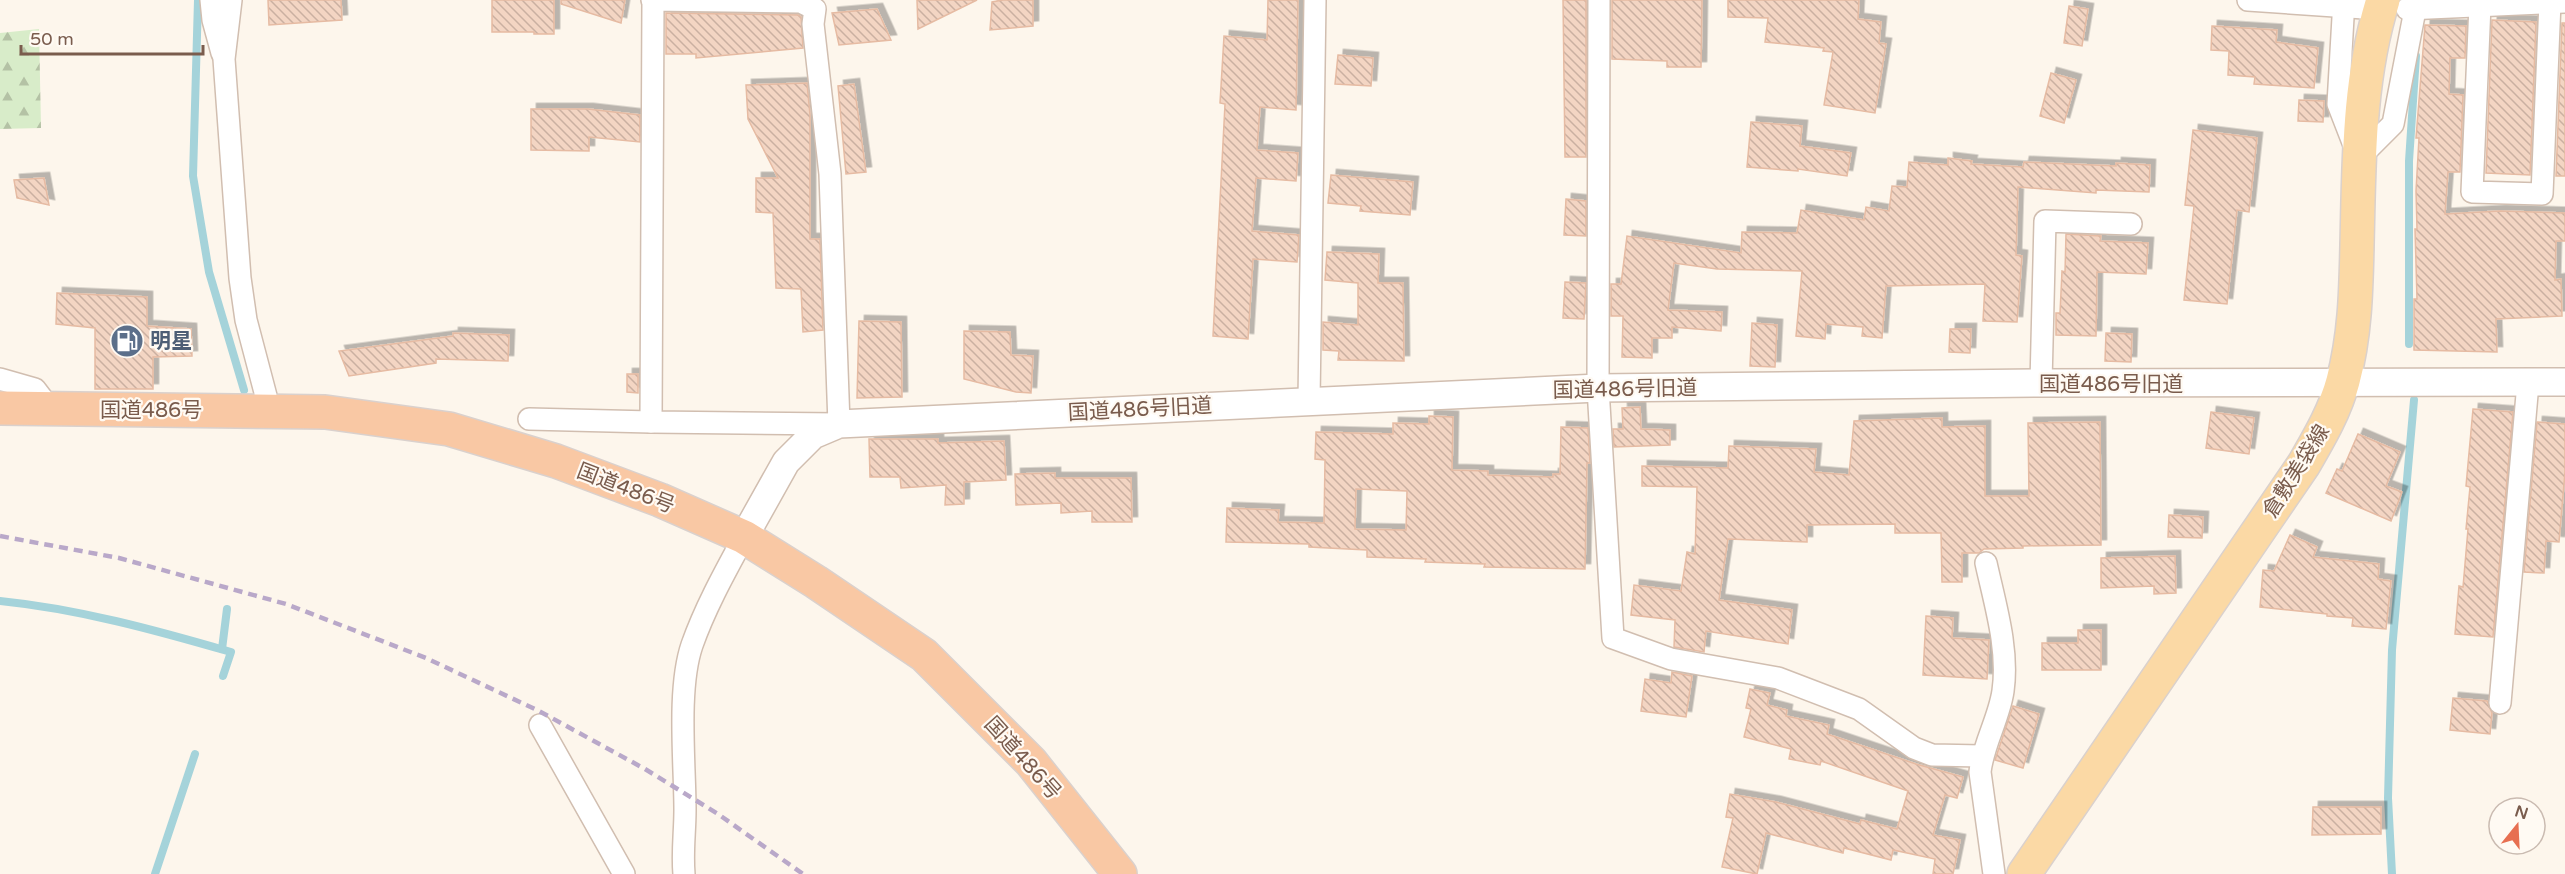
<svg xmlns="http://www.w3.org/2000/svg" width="2565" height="874" font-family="'Varela Round','Noto Sans JP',sans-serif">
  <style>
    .forest { fill: url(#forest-firs) }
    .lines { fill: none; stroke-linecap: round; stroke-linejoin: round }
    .stream { stroke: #a5d3da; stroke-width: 8 }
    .building { fill: url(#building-back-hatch); stroke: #e6bba3; stroke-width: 1.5; fill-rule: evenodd; filter: url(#shadow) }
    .minor-casing { stroke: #d1beb0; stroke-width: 24 }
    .tertiary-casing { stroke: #d1beb0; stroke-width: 30 }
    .primary-casing { stroke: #dad1cd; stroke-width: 36 }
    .trunk-casing { stroke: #dad1cd; stroke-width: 36 }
    .minor { stroke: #fff; stroke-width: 21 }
    .tertiary { stroke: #fff; stroke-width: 27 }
    .primary { stroke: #fbd9a5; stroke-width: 33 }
    .trunk { stroke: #f9c8a4; stroke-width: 33 }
    .rail { stroke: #b9a8c9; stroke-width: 4.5; stroke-dasharray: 9 6; stroke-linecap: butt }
    .labels { text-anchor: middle; stroke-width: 4.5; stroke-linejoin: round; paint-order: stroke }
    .service-label { font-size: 21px; font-weight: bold; fill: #4e5e75; stroke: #fffaf3; text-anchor: start }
    .street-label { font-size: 21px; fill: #7a5c4d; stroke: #fffaf3 }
  </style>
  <defs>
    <pattern id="forest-firs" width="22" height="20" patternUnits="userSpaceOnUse" patternTransform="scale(1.5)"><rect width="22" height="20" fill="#d8ecc9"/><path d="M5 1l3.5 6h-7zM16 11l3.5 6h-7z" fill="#b4c2a5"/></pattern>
    <pattern id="building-back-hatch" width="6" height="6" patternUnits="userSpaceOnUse" patternTransform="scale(1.5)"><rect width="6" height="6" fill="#f3d5c3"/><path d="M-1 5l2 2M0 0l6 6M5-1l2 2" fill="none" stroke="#cab0a1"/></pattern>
    <filter id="shadow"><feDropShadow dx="5.5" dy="-5.5" stdDeviation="0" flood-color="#0004"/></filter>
  </defs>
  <rect width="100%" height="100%" fill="#fdf6ec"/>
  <path class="forest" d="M39,29L41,128L0,129V33Z"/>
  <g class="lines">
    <g class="stream">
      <path d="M198,0L193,176L209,272L244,390"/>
      <path d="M2409,344V161L2416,56"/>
      <path d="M0,601C79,609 155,630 231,652L223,676"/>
      <path d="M222,649L227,609"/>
      <path d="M155,874L195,754"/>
      <path d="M2392,874L2388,798L2392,650L2414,400"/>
    </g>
  </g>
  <g class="building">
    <path d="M268,0H341L342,20L269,25Z"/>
    <path d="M492,0H554V34H534V32H492Z"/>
    <path d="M561,0H625L621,23L561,4Z"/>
    <path d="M917,0H977L918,29Z"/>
    <path d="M1003,0H1033V26L990,30L992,2Z"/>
    <path d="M1268,0H1298L1296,110L1260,107L1257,150L1298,153L1296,181L1256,178L1252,231L1299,235L1297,262L1253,259L1248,339L1213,336L1225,104L1220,103L1224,36L1267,40Z"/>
    <path d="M1563,0H1586V157H1565Z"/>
    <path d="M1612,0H1702L1701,67H1667V61L1612,59Z"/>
    <path d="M1728,0H1859L1858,19L1881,22L1879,43L1886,44L1875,113L1824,105L1833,52L1823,51L1824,48L1765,42L1768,18L1728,17Z"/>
    <path d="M2069,6L2088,9L2082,46L2064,43Z"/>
    <path d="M877,9L891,40L839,45L832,13Z"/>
    <path d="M666,13L798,15L801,17L803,48L696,58V54H666Z"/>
    <path d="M2492,20L2536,22L2530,175L2486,173Z"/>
    <path d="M2562,23H2565V176H2556Z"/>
    <path d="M2425,25L2466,26L2465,58H2450L2449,94L2463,95L2460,172H2448L2445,214L2500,211L2565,213V241H2556L2555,280L2561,279L2562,316L2496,319L2497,352L2414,350V299H2417L2415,229H2417L2416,191L2419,138H2416Z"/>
    <path d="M2212,26L2277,30L2276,42L2318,48L2314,88L2254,84L2255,77L2228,75L2229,51L2211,50Z"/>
    <path d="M1338,55L1373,58L1371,86L1335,84Z"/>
    <path d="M2051,73L2076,80L2064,123L2040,116Z"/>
    <path d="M807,83L810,115V239H820L823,330L803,332L801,289L776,288L773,213L756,212V178H778L748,119L746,85Z"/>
    <path d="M854,84L866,172L846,174L838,86Z"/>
    <path d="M2299,100L2324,101L2323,122L2298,121Z"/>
    <path d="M531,109H588L640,115V142L589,137V151L531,150Z"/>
    <path d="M1751,122L1802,126L1800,146L1851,153L1847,176L1798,169V171L1747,167Z"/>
    <path d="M2193,130L2257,138L2249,212L2237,210L2227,304L2184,300L2194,206L2185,205Z"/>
    <path d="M1948,158L1972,161L1971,164L2023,167L2024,162L2116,166V163L2150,165L2149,192L2096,190V193L2018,187L2016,255L2022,256L2017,322L1983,321L1985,284L1886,286L1882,338L1862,336L1863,327L1826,324L1825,339L1796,336L1802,271L1717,269L1674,263L1668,310L1722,312L1721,331L1672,327V338H1652V358L1622,357L1623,316H1611V284H1621L1627,236L1741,253L1742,232L1797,233L1801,210L1864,220L1866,207L1889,211L1892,186L1907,187L1909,162L1948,165Z"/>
    <path d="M1331,175L1413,182L1410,215L1360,211L1361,206L1328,203Z"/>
    <path d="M44,178L49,205L17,198L14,180Z"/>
    <path d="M1566,199L1586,201V236L1564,235Z"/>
    <path d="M2066,234L2101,236L2100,241L2148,243L2146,274L2097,272L2096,336L2056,335V313H2060L2062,271L2065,272Z"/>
    <path d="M1327,252L1379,254L1378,283H1403L1404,361L1338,360L1339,351L1323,350V322L1358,325V283L1325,280Z"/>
    <path d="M1565,282L1586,283L1584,319L1563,318Z"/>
    <path d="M57,293L147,297V326L191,329L192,356L153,357V389H95V328L56,324Z"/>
    <path d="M859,321L901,322L902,397L857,398Z"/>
    <path d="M1752,323L1777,325L1775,367L1750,366Z"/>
    <path d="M1950,329H1971L1970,353L1949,352Z"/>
    <path d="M964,331L1010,332L1011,355L1033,356L1031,393L1016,392L964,379Z"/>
    <path d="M453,333L509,335L508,361L436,359V363L349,376L339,351L453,336Z"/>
    <path d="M2106,333L2132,334L2131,362L2105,361Z"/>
    <path d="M627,374H638V393L627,392Z"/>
    <path d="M1640,407L1641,429L1670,430V445L1614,447L1613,429H1623L1622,408Z"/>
    <path d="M2473,409L2513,412L2493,637L2455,634L2459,586L2463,587L2468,529H2466L2470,487L2466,486Z"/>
    <path d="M2211,412L2254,418L2249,454L2206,448Z"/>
    <path d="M1429,416L1453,417L1452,470L1488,471V475L1553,477V474H1560L1561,427L1588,428L1590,463H1587L1585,569L1484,567L1485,564L1425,562L1426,559L1367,557V550L1309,547V544L1226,542L1227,508L1279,510L1278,522L1324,523L1325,460L1315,459L1316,432L1393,434V423L1429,424ZM1356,489L1407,491L1406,530L1355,529Z"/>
    <path d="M1942,418V427L1985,426V496H2029L2028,423L2100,422L2101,545L2023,546V548L1984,549L1979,553H1962V582H1942L1941,533H1895V524L1807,525V542L1728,539L1719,600L1792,610L1788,644L1706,631L1704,652L1674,647L1675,620L1631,615L1634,585L1681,591L1687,552L1695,554L1697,487L1642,486V466L1728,468L1729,446L1816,449L1814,472L1849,475L1854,421Z"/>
    <path d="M2537,422L2565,424V472L2559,542L2546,541L2544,573L2524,572Z"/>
    <path d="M2358,434L2400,452L2386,486L2402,492L2391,521L2326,493L2337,469L2342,471Z"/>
    <path d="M869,439H938V443L1004,441L1006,480L964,482V504L945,505L946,485L901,488L900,477H870Z"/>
    <path d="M1055,473V478H1131L1132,522H1092V511L1061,513V503L1016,505L1015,474Z"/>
    <path d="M2169,515L2203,517L2202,538L2168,537Z"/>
    <path d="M2290,535L2317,547L2313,557L2379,564L2378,579L2391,581L2386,629L2352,626L2353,618L2327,616V614L2260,607L2263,570L2274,571Z"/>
    <path d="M2175,556L2176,593L2154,594V586L2101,588V558Z"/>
    <path d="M1926,616L1953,618L1952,638L1989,640L1987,679L1923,675Z"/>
    <path d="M2078,630H2101V670H2042V643H2078Z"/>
    <path d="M1672,672L1692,676L1686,717L1641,711L1645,679L1671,683Z"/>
    <path d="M1750,689L1770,693L1767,705L1787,710L1786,716L1829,725L1827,734L1916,764L1963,777L1957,798L1945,795L1933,835L1960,840L1953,874H1933L1935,859L1893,850L1891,860L1844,848L1843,853L1766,833L1757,874L1722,867L1733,818L1726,817L1730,794L1776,802L1860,824L1861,820L1897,829L1908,791L1821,761L1820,765L1789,759L1791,749L1744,737L1751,709L1746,708Z"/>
    <path d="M2453,698L2487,701L2492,713L2490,734L2450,730Z"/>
    <path d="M2013,706L2039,714L2023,768L1995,760Z"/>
    <path d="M2313,807H2381V834L2312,835Z"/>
  </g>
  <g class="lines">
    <g class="minor-casing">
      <g id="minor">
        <path d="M211,0L213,20L222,53"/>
        <path d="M231,0L224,59L240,278L246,320L266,396V411"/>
        <path d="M652,0L801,2L815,9L813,24L830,174L839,424L651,422L653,1"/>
        <path d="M1599,0L1598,388L1613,638L1671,659L1778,678L1859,709L1914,748L1932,755L1982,756"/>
        <path d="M2248,0L2364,8"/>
        <path d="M2344,0L2338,104L2359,158L2393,124L2415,10L2421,0"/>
        <path d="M2480,5L2472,192L2542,194L2550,2"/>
        <path d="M2407,9L2565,2"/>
        <path d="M0,379L35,389L51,410"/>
        <path d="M2041,383L2045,221L2131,224"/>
        <path d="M1309,400L1315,0"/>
        <path d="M529,419L651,422"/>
        <path d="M1986,563C1995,604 2009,649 2003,691C1999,719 1983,744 1980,772L1994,874"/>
        <path d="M2500,703L2528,383"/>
        <path d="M540,725L624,874"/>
        <path d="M684,874C682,852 685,832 685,810C685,763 677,689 692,645C705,608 725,572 744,537"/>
      </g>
    </g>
    <g class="tertiary-casing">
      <path id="tertiary" d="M744,537L786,462L813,435L839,424L1598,388L2041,383L2565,382"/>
    </g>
    <g class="primary-casing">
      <path id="primary" d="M2024,874L2304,464C2319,438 2335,411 2343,381C2355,336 2356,292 2357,245C2359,163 2358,80 2383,0"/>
    </g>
    <g class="trunk-casing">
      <path id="trunk" d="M0,408L325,412L449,429L556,461L660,500L744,537L816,582L924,655L1031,762L1120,874"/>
    </g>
    <use href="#minor" class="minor"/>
    <use href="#tertiary" class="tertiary"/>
    <use href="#primary" class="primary"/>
    <use href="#trunk" class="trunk"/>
    <path class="rail" d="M0,536L119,558L286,604L426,658L539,711L645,769L718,814L803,874"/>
  </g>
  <defs>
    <g id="fuel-disc" transform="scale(1.725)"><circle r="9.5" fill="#5c6f8a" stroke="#fffaf3"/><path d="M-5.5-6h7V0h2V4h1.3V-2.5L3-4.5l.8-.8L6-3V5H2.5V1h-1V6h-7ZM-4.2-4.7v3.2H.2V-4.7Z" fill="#fff"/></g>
  </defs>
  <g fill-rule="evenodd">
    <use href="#fuel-disc" x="127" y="341"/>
  </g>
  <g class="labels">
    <g class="service-label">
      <text x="150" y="348">明星</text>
    </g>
    <g class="street-label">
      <text x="2111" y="391">国道486号旧道</text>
      <text transform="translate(1625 389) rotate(-1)" y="7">国道486号旧道</text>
      <text transform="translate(1140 409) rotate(-3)" y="7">国道486号旧道</text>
      <text x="151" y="417">国道486号</text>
      <text transform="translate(2296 471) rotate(-58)" y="7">倉敷美袋線</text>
      <text transform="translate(626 488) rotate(21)" y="7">国道486号</text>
      <text transform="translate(1023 758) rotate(48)" y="7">国道486号</text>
    </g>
  </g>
  <g transform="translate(2517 826) rotate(18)"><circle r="28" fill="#fffaf3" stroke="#cabbb1" stroke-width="1.5"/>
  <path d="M0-4.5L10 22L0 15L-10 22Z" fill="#e76f51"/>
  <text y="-9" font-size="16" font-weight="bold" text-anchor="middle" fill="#7a5c4d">N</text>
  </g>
  <path d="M21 45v9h182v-9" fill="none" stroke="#7a5c4d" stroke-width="3"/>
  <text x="30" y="45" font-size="18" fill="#7a5c4d" stroke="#fffaf3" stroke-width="4.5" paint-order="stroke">50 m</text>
</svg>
